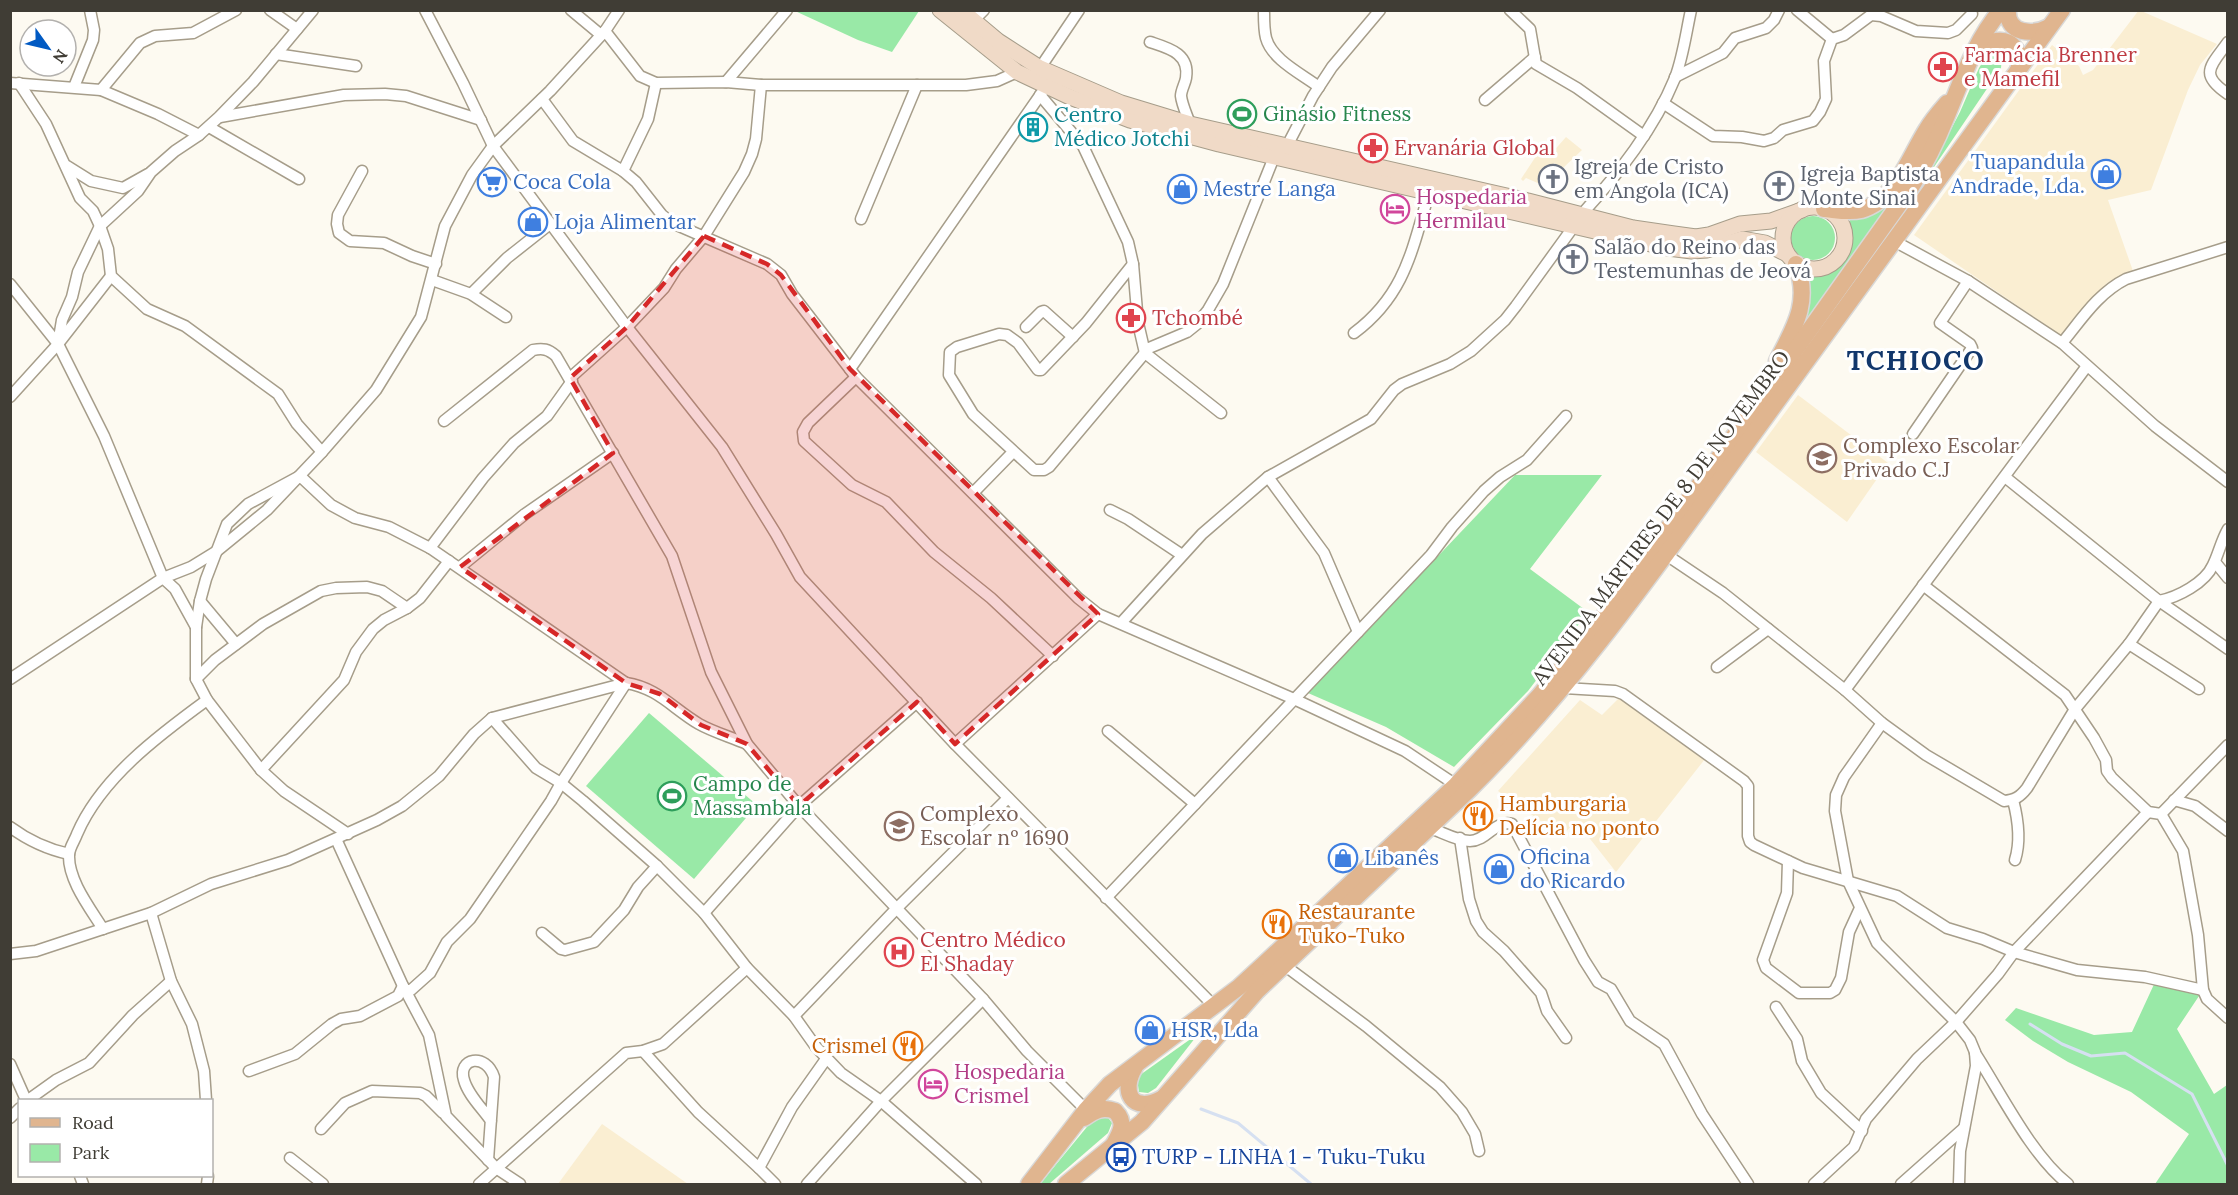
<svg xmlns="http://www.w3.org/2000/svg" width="2238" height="1195" font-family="Lora,serif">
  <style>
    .built { fill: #faeed2 }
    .green { fill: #99e9a7 }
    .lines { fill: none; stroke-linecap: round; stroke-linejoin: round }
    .stream { stroke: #d6e0f1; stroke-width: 3 }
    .street-casing { stroke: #a69d8a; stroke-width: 13 }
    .secondary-casing { stroke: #a69d8a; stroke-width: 17 }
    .primary-casing { stroke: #d9d8d7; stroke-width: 19 }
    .street { stroke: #fff; stroke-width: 10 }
    .secondary { stroke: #f0dac7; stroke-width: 15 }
    .primary { stroke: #e0b58f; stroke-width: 16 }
    .marked { fill: #d62828; fill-opacity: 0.2; stroke: #d62828; stroke-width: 4.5; stroke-dasharray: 12 8; stroke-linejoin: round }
    .labels { text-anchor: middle; stroke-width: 6; stroke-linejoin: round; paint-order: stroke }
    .health-label { font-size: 21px; fill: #be3a42; stroke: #fff; text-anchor: start }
    .leisure-label { font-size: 21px; fill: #27864d; stroke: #fff; text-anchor: start }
    .culture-label { font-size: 21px; fill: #0d838f; stroke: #fff; text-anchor: start }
    .shop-label { font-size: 21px; fill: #366cbe; stroke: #fff; text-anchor: start }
    .worship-label { font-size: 21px; fill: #5b616d; stroke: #fff; text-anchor: start }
    .hotel-label { font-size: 21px; fill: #b23c85; stroke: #fff; text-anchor: start }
    .education-label { font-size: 21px; fill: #785e54; stroke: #fff; text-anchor: start }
    .street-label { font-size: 21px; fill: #403d35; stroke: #fff }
    .food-label { font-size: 21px; fill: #c56008; stroke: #fff; text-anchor: start }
    .transit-label { font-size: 21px; fill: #164399; stroke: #fff; text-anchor: start }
    .district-label { font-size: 27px; font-weight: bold; letter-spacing: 1.5px; fill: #12376b; stroke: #fff }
  </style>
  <rect width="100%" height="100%" fill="#fdfaf1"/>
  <g class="built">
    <path d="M2139,10L2217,44L2200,65L2188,90L2151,190L2108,200L2133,271L2107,283L2062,336L1914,235L2052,45L2079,66L2083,75L2093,70Z"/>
    <path d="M1566,137L1582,150L1563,168L1554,163L1540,184L1526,178L1523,181L1521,179L1540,150L1551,154Z"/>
    <path d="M1798,395L1888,463L1847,522L1756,452Z"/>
    <path d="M1619,698L1705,759L1616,872L1576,821L1562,836L1498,791L1580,700L1602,715Z"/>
    <path d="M602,1124L688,1184H558Z"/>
  </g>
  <g class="green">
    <path d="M795,11H919L892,52L858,40Z"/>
    <path d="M1994,50L2002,56L2001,68L1934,167L1932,166L1960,112L1979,68L1987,55Z"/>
    <path d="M1903,182L1879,220L1802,326L1810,296L1807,275L1827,273L1842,261L1850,248V219Z"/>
    <circle cx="1813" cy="238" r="22"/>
    <path d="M1515,475H1602L1530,569L1588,612L1528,691L1454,767L1386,727L1308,693Z"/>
    <path d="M649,713L757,805L694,879L586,786Z"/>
    <path d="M2156,980L2203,990L2177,1029L2214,1094L2227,1085V1184H2155L2189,1134L2131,1092L2068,1062L2033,1041L2005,1020L2016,1008L2094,1035L2132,1032Z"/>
    <path d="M1199,1033L1156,1088L1148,1093L1139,1092L1137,1079L1140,1075Z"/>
    <path d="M1107,1116L1112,1123L1108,1133L1049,1184H1040L1091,1122L1096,1118Z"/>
  </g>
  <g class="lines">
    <g class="stream">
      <path d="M2030,1024L2062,1044L2091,1056L2125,1053L2192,1094L2228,1166"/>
      <path d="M1201,1109L1238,1123L1311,1184"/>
    </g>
    <g class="street-casing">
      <g id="street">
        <path d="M270,10L297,29"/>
        <path d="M425,10L463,83L493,146L627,327L722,447L776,534L800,577L955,744L1214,1006"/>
        <path d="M571,10L601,35"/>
        <path d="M1510,10L1530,29L1536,64L1577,88L1644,136"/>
        <path d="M1797,10L1832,39"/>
        <path d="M1264,13C1264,21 1264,30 1266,38C1272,60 1302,74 1319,87"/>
        <path d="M973,21L984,10"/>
        <path d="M605,31L640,76L656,83L726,82L761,85H966L997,81L1017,72"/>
        <path d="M1150,42C1168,48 1190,53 1186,78C1185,84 1181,90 1181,96C1182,105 1187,115 1190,124"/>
        <path d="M2228,42C2211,66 2198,74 2228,94"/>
        <path d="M276,54L356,66"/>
        <path d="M1040,68L1079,10"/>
        <path d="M1675,77L1723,53L1735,38L1766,28L1774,20L1779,10"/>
        <path d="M726,82L787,10"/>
        <path d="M10,83L101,90L158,114L199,135"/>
        <path d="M19,83L46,124L80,198L93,211L100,226L108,249L111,276L147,309L185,326L278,394L297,424L322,452"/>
        <path d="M74,87L93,40L94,30L90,10"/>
        <path d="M101,90L140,43L155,36L193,33L236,10"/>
        <path d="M1040,95L1083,146L1128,242L1133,264L1138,323L1145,353L1221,413"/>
        <path d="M542,99L573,141L623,171L636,182L662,215L672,223L767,264L781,275L792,294L856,377L1078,598L1098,614L1294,699L1405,751L1456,785"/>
        <path d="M1485,100L1535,57"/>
        <path d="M1663,103L1713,136L1742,137L1764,141L1774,138L1783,130L1813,121L1820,112L1826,99L1824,61L1832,39L1844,35L1871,15L1881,16L1916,31L1948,33L1956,30L1972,14"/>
        <path d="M220,117L344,95L385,94L406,96L481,120"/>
        <path d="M209,127L299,179"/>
        <path d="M1287,146L1313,96L1332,67L1380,10"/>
        <path d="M67,166L91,181L123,188L148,174"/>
        <path d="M362,171L338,215L337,224L339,233L350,241L384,243L412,256L436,264"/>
        <path d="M623,171L648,119L656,83"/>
        <path d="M1582,214C1619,173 1654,129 1675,78C1683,57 1686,33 1691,10"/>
        <path d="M861,219L917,85"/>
        <path d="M1894,241L1968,281L2062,343L2155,426L2228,482"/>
        <path d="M1133,264L1086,323L1041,370H1038L1018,343L1007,335L999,334L957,347L950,352L949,375L973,414L1034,470H1044L1049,467L1149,348L1187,332L1197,324L1208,310L1223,284L1274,157"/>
        <path d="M432,280L471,294L506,317"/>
        <path d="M10,284L58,344L104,436L163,578L175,589L196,627"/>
        <path d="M471,294L507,258L550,224"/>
        <path d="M1026,327L1041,312L1044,311L1073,337"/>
        <path d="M1354,333C1405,295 1412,250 1429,193"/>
        <path d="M2062,343C2081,320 2098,293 2126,279L2228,247"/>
        <path d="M58,344L62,320L72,297L78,272L100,226L138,191L151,172L175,151L199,135L219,117L253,82L313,10"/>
        <path d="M850,369L1043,91"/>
        <path d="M856,377L808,423L803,432L804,441L852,485L886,502L934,552L991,598L1053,656"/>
        <path d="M570,378L627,327L664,288L676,269L704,236L744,172L752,154L756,139L761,85"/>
        <path d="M10,397L58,344L111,276"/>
        <path d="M444,421L533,350C543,348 548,349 556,356L672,556L711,672L747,744L799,806L983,999L1027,1051L1086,1110"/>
        <path d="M1913,434L1972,348L1970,344L1940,323L1968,281"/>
        <path d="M1268,477L1324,553L1358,632"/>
        <path d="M2005,477L2159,601L2228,649"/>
        <path d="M973,493L1013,452"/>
        <path d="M1110,510L1128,519L1182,555"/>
        <path d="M430,548L483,478L514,443L547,416L572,381"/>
        <path d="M1665,554L1723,593L1845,690L1882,723L1926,755L2004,801C2015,800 2020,797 2027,788L2075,709L2129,644L2159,601C2178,597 2205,583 2213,565C2219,553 2221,541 2228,529"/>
        <path d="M2215,562L2228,578"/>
        <path d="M460,567L525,514L613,453"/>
        <path d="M1923,585L2065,695L2094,738L2106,760L2107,771L2112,778L2148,812L2161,814L2183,851L2198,935L2203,990L2207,999L2228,1018"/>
        <path d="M200,601L236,644"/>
        <path d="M1121,623L1202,534L1268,477L1371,419L1394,390L1402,384L1450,364L1471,351L1505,320L1516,306L1574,226"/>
        <path d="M2129,644L2199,689"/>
        <path d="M1717,667L1768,629"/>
        <path d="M10,679L163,578L191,567L217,551L267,510L322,452L376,390L421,317L445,226L472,175L493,146L550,91L605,31L619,10"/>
        <path d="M196,679L215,660L263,624L321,591L336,588L367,587L382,591L407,608"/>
        <path d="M1564,688L1615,691L1623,694L1744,781L1748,786V836L1750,842L1754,845L1803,868L1897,896L1947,928L1983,939L2014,952L2077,970L2145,977L2203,990"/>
        <path d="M1845,690L2087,366"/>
        <path d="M492,718L536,768L561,783L583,801L657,866L704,913L747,968L794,1016L816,1047L841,1073L881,1101L976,1184"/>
        <path d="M1882,723L1844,777L1836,795L1835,811L1848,881L1877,943L1956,1022L1970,1040L1975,1052L1976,1066L1960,1151L1959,1184"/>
        <path d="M1108,731L1195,804"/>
        <path d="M955,744L1098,614"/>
        <path d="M261,770L344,680L356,652L373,629L384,620L407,608L420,598L449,561"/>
        <path d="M2013,800C2018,819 2021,841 2015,860"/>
        <path d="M2174,800L2195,806L2228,831"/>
        <path d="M2161,814L2228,745"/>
        <path d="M10,827C29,841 46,849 69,854"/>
        <path d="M1430,828C1442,832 1457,841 1470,841C1487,841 1496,819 1512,824L1584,960L1598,982L1611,989L1630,1021L1664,1044L1702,1114L1748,1184"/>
        <path d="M348,834L284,791L261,770L207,700L196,679V627L200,601L206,579L227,524L248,504L300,476L331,505L355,518L389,527L430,548L626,683"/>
        <path d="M1460,838L1469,899L1476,921L1483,932L1504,951L1541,993L1547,1011L1566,1038"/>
        <path d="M336,839L403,986L429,1035L446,1116L496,1168L520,1184"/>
        <path d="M1788,861L1787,893L1763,960L1766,968L1799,993H1830L1835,990L1841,978L1849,932L1860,908"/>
        <path d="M1106,898L1431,555L1452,527L1484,491L1500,477L1527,460L1566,416"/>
        <path d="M151,913L171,981L192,1024L204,1071L206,1100"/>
        <path d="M704,913L799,806L917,702"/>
        <path d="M103,929C90,908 68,880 69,855C69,848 75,840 77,834C101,778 159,735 207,700"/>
        <path d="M542,933L561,949L565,950L594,942L624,910L638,887L657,866"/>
        <path d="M10,954L36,951L151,913L211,884L288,860L377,820L402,806L439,776L474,734L492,718L626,683C658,688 672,708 699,724C713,732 731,737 747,744"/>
        <path d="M1284,965L1366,1026L1440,1087L1462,1112L1475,1134L1479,1151"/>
        <path d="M406,990H411L430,973L447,942L470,919L551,801L561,783L626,683"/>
        <path d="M1776,1007L1797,1039L1802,1061L1821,1093L1862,1131"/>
        <path d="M794,1016L897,908L1008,798"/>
        <path d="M643,1051L698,1112L759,1168L775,1184"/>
        <path d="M1975,1053C2001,1093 2031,1155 2068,1184"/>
        <path d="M10,1064L26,1100"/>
        <path d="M249,1071L295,1054L332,1024L341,1019L360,1016L398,996L403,986"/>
        <path d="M28,1100L56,1080L89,1063L133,1015L171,981"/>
        <path d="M10,1118L20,1108"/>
        <path d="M321,1129L345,1103L372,1091L420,1093L426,1096L443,1113"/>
        <path d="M290,1158L323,1184"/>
        <path d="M488,1160L494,1077C486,1052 457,1058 464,1080C468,1095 482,1108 491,1121"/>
        <path d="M759,1168L792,1107L826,1059"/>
        <path d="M80,1176L83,1184"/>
        <path d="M207,1184L208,1176"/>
        <path d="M479,1184L626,1053L643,1051L663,1044L747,968"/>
        <path d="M807,1184L881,1101L983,999"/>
        <path d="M1814,1184L1854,1147L1866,1119L1917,1059L1956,1022L1998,974L2014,952L2148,812"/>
        <path d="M1901,1184L1964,1128"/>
      </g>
    </g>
    <g class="secondary-casing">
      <g id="secondary">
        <path d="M940,10L1017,72L1070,97L1130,120L1219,144L1668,248L1692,251L1707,250L1742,239L1765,243L1787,254"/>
        <path d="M961,10L998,41L1040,68L1121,103L1190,124L1528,201L1633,228L1674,234L1696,237L1709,235L1740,224L1771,221L1802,210"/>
        <circle cx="1814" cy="238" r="31"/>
      </g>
    </g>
    <g class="primary-casing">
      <g id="primary">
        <path d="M2008,10C2006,35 2034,35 2049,27"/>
        <path d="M1974,52C1981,48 1988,42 1996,41C2014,38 2023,56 2018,71"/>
        <path d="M1824,209C1836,210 1849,213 1861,210C1896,200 1909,157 1927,129C1932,120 1940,111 1947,103"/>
        <path d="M1777,361C1794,328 1811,302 1796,264"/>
        <path d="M1135,1067C1120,1092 1132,1114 1161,1099"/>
        <path d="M1084,1118C1094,1111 1102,1106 1115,1111C1127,1123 1120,1133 1113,1146"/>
        <path d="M1029,1184L1086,1110L1110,1084L1239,987L1264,964L1456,785L1539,696L1597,625L1687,502L1910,189C1924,166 1936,143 1946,118C1962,80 1974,42 2001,10"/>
        <path d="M1066,1184L1142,1122L1257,991L1470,789C1576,684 1661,561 1749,440C1853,297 1957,154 2062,10"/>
      </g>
    </g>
    <use href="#street" class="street"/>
    <use href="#secondary" class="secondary"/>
    <use href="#primary" class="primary"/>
  </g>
  <path class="marked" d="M704,236L767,264L781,275L850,369L1098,614L955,744L917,702L799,806L747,744L701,725L660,694L626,683L460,567L613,453L570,378L627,327Z"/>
  <defs>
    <g id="pharmacy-ring" transform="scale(1.5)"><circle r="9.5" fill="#fff" stroke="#e0444e" stroke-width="1.5"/><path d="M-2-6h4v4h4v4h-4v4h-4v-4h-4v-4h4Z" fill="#e0444e"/></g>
    <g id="stadium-ring" transform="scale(1.5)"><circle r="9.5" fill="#fff" stroke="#2e9e5b" stroke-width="1.5"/><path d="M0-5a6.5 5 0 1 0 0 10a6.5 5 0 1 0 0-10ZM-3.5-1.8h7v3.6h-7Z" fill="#2e9e5b"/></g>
    <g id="building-ring" transform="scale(1.5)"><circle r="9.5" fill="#fff" stroke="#0f9aa8" stroke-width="1.5"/><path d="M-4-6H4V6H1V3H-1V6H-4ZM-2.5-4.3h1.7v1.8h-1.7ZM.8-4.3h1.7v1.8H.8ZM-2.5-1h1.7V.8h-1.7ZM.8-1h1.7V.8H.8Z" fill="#0f9aa8"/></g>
    <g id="shop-ring" transform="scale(1.5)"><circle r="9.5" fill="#fff" stroke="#3f7fe0" stroke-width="1.5"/><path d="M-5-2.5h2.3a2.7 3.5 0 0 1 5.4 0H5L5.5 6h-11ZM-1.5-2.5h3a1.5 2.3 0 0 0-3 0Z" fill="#3f7fe0"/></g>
    <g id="church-ring" transform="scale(1.5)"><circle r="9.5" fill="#fff" stroke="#6b7280" stroke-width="1.5"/><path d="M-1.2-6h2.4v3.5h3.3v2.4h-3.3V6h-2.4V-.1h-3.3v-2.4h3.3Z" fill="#6b7280"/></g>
    <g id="supermarket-ring" transform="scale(1.5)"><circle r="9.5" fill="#fff" stroke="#3f7fe0" stroke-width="1.5"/><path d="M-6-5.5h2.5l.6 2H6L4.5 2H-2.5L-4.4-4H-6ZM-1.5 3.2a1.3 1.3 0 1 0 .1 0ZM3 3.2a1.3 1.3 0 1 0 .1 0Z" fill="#3f7fe0"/></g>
    <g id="hotel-ring" transform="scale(1.5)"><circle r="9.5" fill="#fff" stroke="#d1479c" stroke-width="1.5"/><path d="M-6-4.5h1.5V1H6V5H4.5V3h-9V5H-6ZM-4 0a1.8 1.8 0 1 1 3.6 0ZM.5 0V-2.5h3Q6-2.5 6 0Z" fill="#d1479c"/></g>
    <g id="school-ring" transform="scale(1.5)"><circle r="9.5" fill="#fff" stroke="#8d6e63" stroke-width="1.5"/><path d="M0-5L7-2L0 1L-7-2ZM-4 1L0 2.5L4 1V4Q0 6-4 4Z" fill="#8d6e63"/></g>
    <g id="restaurant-ring" transform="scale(1.5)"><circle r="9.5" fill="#fff" stroke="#e8710a" stroke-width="1.5"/><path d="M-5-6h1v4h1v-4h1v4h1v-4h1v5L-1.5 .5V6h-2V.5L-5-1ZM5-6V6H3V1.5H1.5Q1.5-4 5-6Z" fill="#e8710a"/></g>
    <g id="hospital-ring" transform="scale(1.5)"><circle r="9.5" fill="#fff" stroke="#e0444e" stroke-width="1.5"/><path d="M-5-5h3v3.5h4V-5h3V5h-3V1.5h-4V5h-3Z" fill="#e0444e"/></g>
    <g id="bus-ring" transform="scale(1.5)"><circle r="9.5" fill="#fff" stroke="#1a4fb4" stroke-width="1.5"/><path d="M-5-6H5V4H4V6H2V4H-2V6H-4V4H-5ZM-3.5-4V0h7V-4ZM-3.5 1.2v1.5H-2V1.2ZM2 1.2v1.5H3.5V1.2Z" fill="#1a4fb4"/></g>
  </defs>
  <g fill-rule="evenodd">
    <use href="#pharmacy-ring" x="1943" y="67"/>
    <use href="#stadium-ring" x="1242" y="114"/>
    <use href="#building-ring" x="1033" y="127"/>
    <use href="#pharmacy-ring" x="1373" y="148"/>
    <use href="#shop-ring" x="2106" y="174"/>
    <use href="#church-ring" x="1553" y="179"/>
    <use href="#supermarket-ring" x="492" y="182"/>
    <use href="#church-ring" x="1779" y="186"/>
    <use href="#shop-ring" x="1182" y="189"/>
    <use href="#hotel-ring" x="1395" y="209"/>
    <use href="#shop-ring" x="533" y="222"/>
    <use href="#church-ring" x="1573" y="259"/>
    <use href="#pharmacy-ring" x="1131" y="318"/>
    <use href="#school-ring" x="1822" y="458"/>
    <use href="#stadium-ring" x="672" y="796"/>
    <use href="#restaurant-ring" x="1478" y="816"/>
    <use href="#school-ring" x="899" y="826"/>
    <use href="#shop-ring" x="1343" y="858"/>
    <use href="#shop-ring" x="1499" y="869"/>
    <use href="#restaurant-ring" x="1277" y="924"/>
    <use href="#hospital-ring" x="899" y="952"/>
    <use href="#shop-ring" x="1150" y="1030"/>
    <use href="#restaurant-ring" x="908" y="1046"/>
    <use href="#hotel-ring" x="933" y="1084"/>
    <use href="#bus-ring" x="1121" y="1157"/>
  </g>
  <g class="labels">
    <g class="health-label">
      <text x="1964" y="62">Farmácia Brenner<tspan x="1964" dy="24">e Mamefil</tspan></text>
      <text x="1394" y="155">Ervanária Global</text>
      <text x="1152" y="325">Tchombé</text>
      <text x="920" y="947">Centro Médico<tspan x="920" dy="24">El Shaday</tspan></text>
    </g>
    <g class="leisure-label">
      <text x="1263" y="121">Ginásio Fitness</text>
      <text x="693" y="791">Campo de<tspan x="693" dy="24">Massambala</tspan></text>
    </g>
    <g class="culture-label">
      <text x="1054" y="122">Centro<tspan x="1054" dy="24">Médico Jotchi</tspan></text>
    </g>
    <g class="shop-label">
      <text x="2085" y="169" text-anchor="end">Tuapandula<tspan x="2085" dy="24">Andrade, Lda.</tspan></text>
      <text x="513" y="189">Coca Cola</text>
      <text x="1203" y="196">Mestre Langa</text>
      <text x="554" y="229">Loja Alimentar</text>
      <text x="1520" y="864">Oficina<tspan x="1520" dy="24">do Ricardo</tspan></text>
      <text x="1364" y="865">Libanês</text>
      <text x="1171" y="1037">HSR, Lda</text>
    </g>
    <g class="worship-label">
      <text x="1574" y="174">Igreja de Cristo<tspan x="1574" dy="24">em Angola (ICA)</tspan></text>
      <text x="1800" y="181">Igreja Baptista<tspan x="1800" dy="24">Monte Sinai</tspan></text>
      <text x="1594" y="254">Salão do Reino das<tspan x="1594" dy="24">Testemunhas de Jeová</tspan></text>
    </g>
    <g class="hotel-label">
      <text x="1416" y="204">Hospedaria<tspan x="1416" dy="24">Hermilau</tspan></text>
      <text x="954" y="1079">Hospedaria<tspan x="954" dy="24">Crismel</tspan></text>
    </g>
    <g class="education-label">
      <text x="1843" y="453">Complexo Escolar<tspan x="1843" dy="24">Privado C.J</tspan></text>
      <text x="920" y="821">Complexo<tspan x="920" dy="24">Escolar nº 1690</tspan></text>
    </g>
    <g class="street-label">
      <text transform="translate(1661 518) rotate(-53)" y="7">AVENIDA MÁRTIRES DE 8 DE NOVEMBRO</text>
    </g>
    <g class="food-label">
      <text x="1499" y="811">Hamburgaria<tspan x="1499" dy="24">Delícia no ponto</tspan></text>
      <text x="1298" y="919">Restaurante<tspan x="1298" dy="24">Tuko-Tuko</tspan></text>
      <text x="887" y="1053" text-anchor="end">Crismel</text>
    </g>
    <g class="transit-label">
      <text x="1142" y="1164">TURP - LINHA 1 - Tuku-Tuku</text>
    </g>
    <g class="district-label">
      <text x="1916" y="370">TCHIOCO</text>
    </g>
  </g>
  <rect width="2238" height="1195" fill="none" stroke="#403d35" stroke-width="24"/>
  <rect x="18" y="1099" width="195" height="78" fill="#ffffff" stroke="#b3b1ae" stroke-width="1.5"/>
  <rect x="30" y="1118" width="30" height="9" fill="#e0b58f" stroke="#b3b1ae" stroke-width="1.5"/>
  <text x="72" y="1129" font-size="18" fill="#403d35">Road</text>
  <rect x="30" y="1144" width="30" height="18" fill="#99e9a7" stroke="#b3b1ae" stroke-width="1.5"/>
  <text x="72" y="1159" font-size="18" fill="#403d35">Park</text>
  <g transform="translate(48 48) rotate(124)"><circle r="28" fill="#ffffff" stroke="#b3b1ae" stroke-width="1.5"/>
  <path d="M0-4.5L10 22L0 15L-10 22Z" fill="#015ac3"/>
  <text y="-9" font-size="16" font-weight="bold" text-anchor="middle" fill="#403d35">N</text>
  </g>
</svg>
